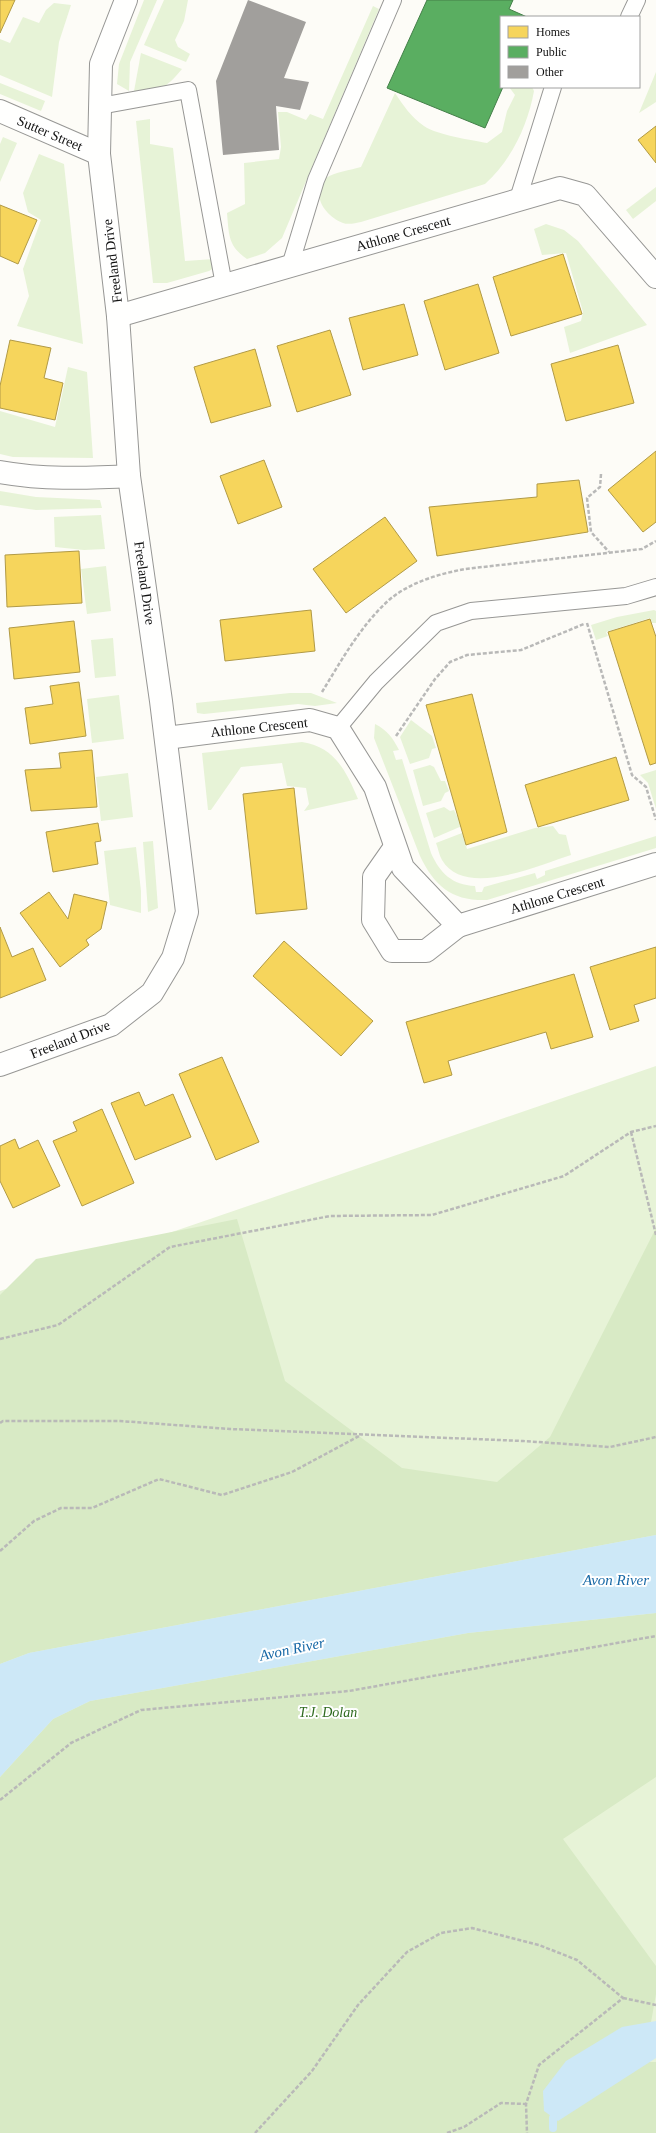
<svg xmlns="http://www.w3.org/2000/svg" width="656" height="2133" font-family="Georgia,serif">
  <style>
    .green { fill: #e7f3d7 }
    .forest { fill: #d8eac5 }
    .water { fill: #cde8f7 }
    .homes { fill: #f6d55c; stroke: #b19a46 }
    .public { fill: #5aae61; stroke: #447f49 }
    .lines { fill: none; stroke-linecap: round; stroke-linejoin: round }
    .stream { stroke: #cde8f7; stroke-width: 8 }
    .building { fill: #a19f9c }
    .lane-casing { stroke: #979795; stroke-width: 18 }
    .street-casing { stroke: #979795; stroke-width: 24 }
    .path { stroke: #b9b9b8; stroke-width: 2.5; stroke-dasharray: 4 2; stroke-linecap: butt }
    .lane { stroke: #fffffe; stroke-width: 16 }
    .street { stroke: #fffffe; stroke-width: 22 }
    .labels { text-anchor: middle; stroke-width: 4; stroke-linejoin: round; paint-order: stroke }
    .street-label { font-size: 14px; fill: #111; stroke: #fff }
    .park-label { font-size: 14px; font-style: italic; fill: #2f6b1f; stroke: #fff }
    .water-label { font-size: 15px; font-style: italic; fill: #1768a6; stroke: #fff }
  </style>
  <rect width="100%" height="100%" fill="#fdfcf7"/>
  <g class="green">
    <path d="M144,0H157L130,62L129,91L117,84L119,64Z"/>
    <path d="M164,0H188L184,21L175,40L178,47L190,54L186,62L144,45Z"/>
    <path d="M54,3L71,5L59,42L52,97L0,75V39L10,43L23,17L39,23L46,10Z"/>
    <path d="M373,6L379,9L282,238L265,253L247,259C228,246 229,235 227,213L245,204L244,163L279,159L281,147L278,112H287L306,120L310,114L323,119Z"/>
    <path d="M141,53L182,69C167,87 159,93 134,91Z"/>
    <path d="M656,72V102L639,113Z"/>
    <path d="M0,83L45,101L41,111L0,94Z"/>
    <path d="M509,87H532L534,91C528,125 511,161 485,184L361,222C356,223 348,225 343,223C326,217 309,194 326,178C334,172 351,170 361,167L395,93C403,105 411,117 424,126C437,135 471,140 487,143L502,132L507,111L515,95Z"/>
    <path d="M150,119V144L173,148L185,261L214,259V268L209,271L167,283H153L136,121Z"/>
    <path d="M3,137L17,143L0,182V144Z"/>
    <path d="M39,154L64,164L83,344L17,326L29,296L23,269L41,220L28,212L23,193Z"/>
    <path d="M656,187V201L633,219L626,210Z"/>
    <path d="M546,224L564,230L578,241L647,325L570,353L564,327L581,321L583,312L566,253L542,255L534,229Z"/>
    <path d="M68,367L87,372L93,458L13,457L0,454V411L55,427Z"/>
    <path d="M0,491L36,497L100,500L102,508L36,510L0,505Z"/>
    <path d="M101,515L105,549L84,550L55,547L54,517Z"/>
    <path d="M106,566L111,611L87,614L81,569Z"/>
    <path d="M654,610L656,611V623H652L650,618L606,632L608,636L596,640L591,625L617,617Z"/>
    <path d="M113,638L116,676L95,678L91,640Z"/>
    <path d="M290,693H311L337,703L315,706L298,704L204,714L197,713L196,703Z"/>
    <path d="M119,695L124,739L92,743L87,699Z"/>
    <path d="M411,720L432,736L436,748L432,749L429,758L410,764L400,737Z"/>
    <path d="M375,724C387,730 393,738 399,750L393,751L396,760L402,759L431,853C440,873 452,885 475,886L476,892H482L484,887L535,873L537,879L545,875V871L656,836V848L487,900C452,901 435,887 420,856L374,738Z"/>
    <path d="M302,742C335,747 346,771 358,799L304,811L309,804L306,788L287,786L282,763L241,767L211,810H208L202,753Z"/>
    <path d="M430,765L434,767L441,781H445L449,791L445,793L441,801L423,806L413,770Z"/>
    <path d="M656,770V809L648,783L640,775Z"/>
    <path d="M128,773L133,817L101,821L96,777Z"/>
    <path d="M444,807L450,811L454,810L462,826L434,838L426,813Z"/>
    <path d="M553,826L559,834L566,835L571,855C539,865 465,899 442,860C439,855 438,848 436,843L462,833L467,849L535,828Z"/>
    <path d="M153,841L158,908L148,912L143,842Z"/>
    <path d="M136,847L141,891V913L110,905L104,851Z"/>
    <path d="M656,1066V2133H0V1291Z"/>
  </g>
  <g class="forest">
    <path d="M237,1219L285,1381L402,1468L497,1482L550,1437L656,1228V1535L29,1653L0,1664V1295L36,1259Z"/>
    <path d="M656,1613V1777L563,1839L656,1966V1994L644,2062H656V2133H0V1777L53,1719L90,1701L468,1633Z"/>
  </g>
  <g class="water">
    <path d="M656,1535V1613L468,1633L90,1701L53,1719L0,1777V1664L29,1653Z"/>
    <path d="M656,2021V2058L558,2121L544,2111L543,2091L566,2061L622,2027Z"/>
  </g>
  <g class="homes">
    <path d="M0,0H15L0,33Z"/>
    <path d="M656,126V163L638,140Z"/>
    <path d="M0,205L37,220L18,264L0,256Z"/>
    <path d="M563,254L582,314L511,336L493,277Z"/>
    <path d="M478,284L499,353L445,370L424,301Z"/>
    <path d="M404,304L418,355L363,370L349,318Z"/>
    <path d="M330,330L351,395L297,412L277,346Z"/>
    <path d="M10,340L51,348L44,378L63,383L55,420L0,408V386Z"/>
    <path d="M618,345L634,403L566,421L551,364Z"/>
    <path d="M255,349L271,406L211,423L194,367Z"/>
    <path d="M656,451V522L643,532L608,490Z"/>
    <path d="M264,460L282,507L238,524L220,476Z"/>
    <path d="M579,480L588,532L437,556L429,507L537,497V484Z"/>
    <path d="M385,517L417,561L346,613L313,569Z"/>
    <path d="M79,551L82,603L7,607L5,555Z"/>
    <path d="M311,610L315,651L225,661L220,620Z"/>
    <path d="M650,619L656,637V763L650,765L608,632Z"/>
    <path d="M74,621L80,672L14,679L9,628Z"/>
    <path d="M79,682L86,736L30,744L25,708L53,704L50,686Z"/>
    <path d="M472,694L507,832L466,845L426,705Z"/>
    <path d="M92,750L97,807L31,811L25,770L61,768L59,753Z"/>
    <path d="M616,757L629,800L538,827L525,785Z"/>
    <path d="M294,788L307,909L256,914L243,794Z"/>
    <path d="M98,823L101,841L95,842L98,864L53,872L46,832Z"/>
    <path d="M49,892L68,919L74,894L107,902L101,929L86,940L89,945L60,967L20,913Z"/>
    <path d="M0,927L12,957L33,948L46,980L0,998Z"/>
    <path d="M284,941L373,1021L341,1056L253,976Z"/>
    <path d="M656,947V998L634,1005L639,1021L610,1030L590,967Z"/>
    <path d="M574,974L593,1037L551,1049L546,1032L448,1061L452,1075L424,1083L406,1022Z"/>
    <path d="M222,1057L259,1142L216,1160L179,1074Z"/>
    <path d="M139,1092L145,1106L173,1094L191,1137L135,1160L111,1103Z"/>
    <path d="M102,1109L134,1183L82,1206L53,1141L77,1131L73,1122Z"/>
    <path d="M15,1139L19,1149L38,1140L60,1186L13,1208L0,1181V1146Z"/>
  </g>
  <path class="public" d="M427,0H513L509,9L527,17H501V87H503L485,128L387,88Z"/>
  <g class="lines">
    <path class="stream" d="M553,2128V2118"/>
  </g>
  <path class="building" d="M248,0L306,22L284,78L309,82L300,110L276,106L279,150L223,155L216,81Z"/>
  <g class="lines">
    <g class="lane-casing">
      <g id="lane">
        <path d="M629,17L637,0"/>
        <path d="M100,106L188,90L224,285"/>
        <path d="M518,199L553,87"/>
        <path d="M290,266L316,180L393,0"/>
        <path d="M338,728L376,682L436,623L471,611L626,596L656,587"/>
      </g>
    </g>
    <g class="street-casing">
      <g id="street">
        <path d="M0,111L99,154"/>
        <path d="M118,316L560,188L585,195L656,277"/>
        <path d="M0,472C45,480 84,478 129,476"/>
        <path d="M166,738L310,720L338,728L375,787L403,868L458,926L656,864"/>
        <path d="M395,847L374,877V882L373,920L392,951H426L458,926"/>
        <path d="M0,1065L111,1025L152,993L173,958L187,912L161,701L129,476L118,316L99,154L101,64L126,0"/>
      </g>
    </g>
    <g class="path">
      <path d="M601,474L600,487L587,498L591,532L609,552"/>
      <path d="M587,623L632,775L646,787L656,820"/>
      <path d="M322,692C341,661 361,625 389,600C410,582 439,574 465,569L642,549L656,541"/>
      <path d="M396,736L435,679L450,662L467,655L521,650L584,624"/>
      <path d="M631,1132L656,1235"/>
      <path d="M0,1339L58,1325L170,1247L330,1216L432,1215L564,1176L631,1132L656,1126"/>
      <path d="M0,1423L3,1421H120L230,1429L523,1441L610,1447L656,1437"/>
      <path d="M0,1551L34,1521L61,1508H92L159,1479L222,1495L292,1472L361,1435"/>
      <path d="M0,1800L71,1743L141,1710L349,1691L656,1636"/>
      <path d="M623,1998L656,2005"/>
      <path d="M255,2133L312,2071L358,2005L407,1952L441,1933L472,1928L539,1945L577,1960L623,1998L539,2065L526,2104L527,2133"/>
      <path d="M447,2133L464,2127L501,2103L526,2104"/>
    </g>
    <use href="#lane" class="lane"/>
    <use href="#street" class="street"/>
  </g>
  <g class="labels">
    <g class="street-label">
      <text transform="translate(50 133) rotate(23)" y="5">Sutter Street</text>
      <text transform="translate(403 233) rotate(-16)" y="5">Athlone Crescent</text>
      <text transform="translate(112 261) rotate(-97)" y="5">Freeland Drive</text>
      <text transform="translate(145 583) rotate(82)" y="5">Freeland Drive</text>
      <text transform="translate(259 727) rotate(-6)" y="5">Athlone Crescent</text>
      <text transform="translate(557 895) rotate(-17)" y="5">Athlone Crescent</text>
      <text transform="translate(70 1039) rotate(-21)" y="5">Freeland Drive</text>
    </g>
    <g class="park-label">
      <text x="328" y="1717">T.J. Dolan</text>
    </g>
    <g class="water-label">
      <text x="616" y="1585">Avon River</text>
      <text transform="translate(292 1649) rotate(-12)" y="5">Avon River</text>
    </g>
  </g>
  <rect x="500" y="16" width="140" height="72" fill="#ffffff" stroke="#a0a0a0"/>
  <rect x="508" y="26" width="20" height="12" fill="#f6d55c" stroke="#a0a0a0"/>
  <text x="536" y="36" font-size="12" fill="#111111">Homes</text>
  <rect x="508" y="46" width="20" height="12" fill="#5aae61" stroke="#a0a0a0"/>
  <text x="536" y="56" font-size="12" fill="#111111">Public</text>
  <rect x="508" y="66" width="20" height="12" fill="#a19f9c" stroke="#a0a0a0"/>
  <text x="536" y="76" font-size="12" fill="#111111">Other</text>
</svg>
